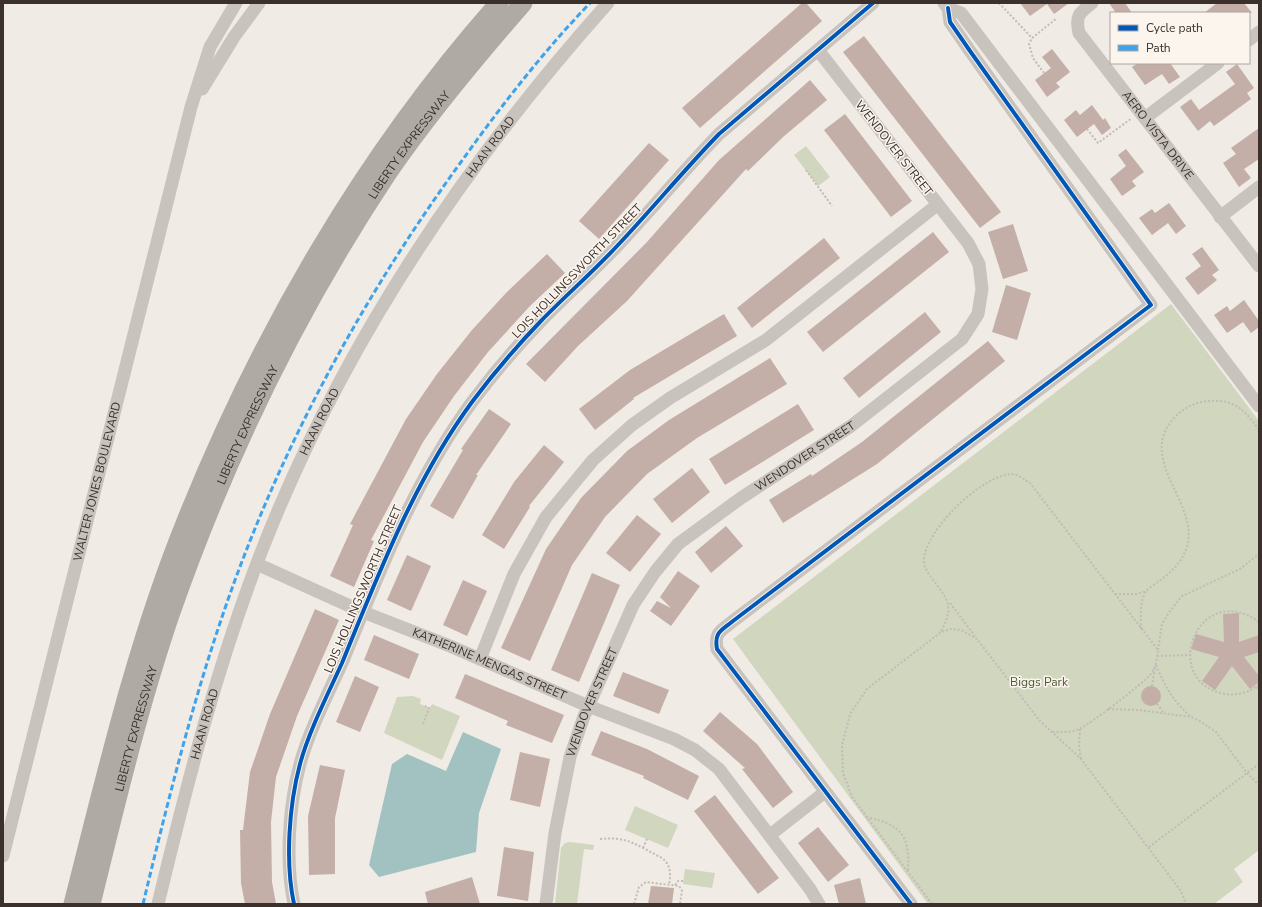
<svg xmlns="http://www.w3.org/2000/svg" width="1262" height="907" font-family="'Nunito Sans',sans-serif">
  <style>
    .green { fill: #d1d6bf }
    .water { fill: #a1c2c1 }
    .building { fill: #c3afa7 }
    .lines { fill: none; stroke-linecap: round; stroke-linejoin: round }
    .path { stroke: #c2bbb6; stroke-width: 2; stroke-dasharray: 2 2; stroke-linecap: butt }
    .minor { stroke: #c9c3be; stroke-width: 13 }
    .highway { stroke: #afaaa4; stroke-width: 19 }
    .quiet { stroke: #3fa3eb; stroke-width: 3; stroke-dasharray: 6 3; stroke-linecap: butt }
    .cycleway-casing { stroke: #fbf5ee; stroke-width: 6 }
    .cycleway { stroke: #0057b8; stroke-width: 4 }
    .labels { text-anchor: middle; stroke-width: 3; stroke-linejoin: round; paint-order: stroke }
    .street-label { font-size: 12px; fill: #3b302b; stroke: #fbf5ee }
    .park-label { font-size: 12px; fill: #4a5a2e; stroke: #fbf5ee }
  </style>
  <rect width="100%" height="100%" fill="#f0ebe5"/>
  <g class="green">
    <path d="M806,146L830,177L818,186L794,155Z"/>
    <path d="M1171,304L1259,421V850L1234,869L1243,882L1214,904H928L733,639Z"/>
    <path d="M413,696L421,699L420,704L430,708L432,704L460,716L442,760L384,733L397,697Z"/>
    <path d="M635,806L678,825L668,848L625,830Z"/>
    <path d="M570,842L594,845L593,850L584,849L577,904H555L561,848L565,843Z"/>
    <path d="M685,869L715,873L712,888L683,884Z"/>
  </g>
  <path class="water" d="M463,732L501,749L479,813L476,852L379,877L369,865L392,764L407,754L446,771Z"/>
  <g class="building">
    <path d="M802,3H806L822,21L700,128L682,108Z"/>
    <path d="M1020,3H1069L1054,14L1047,4L1030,16Z"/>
    <path d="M1109,3H1125L1132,13H1116Z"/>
    <path d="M1217,3H1244L1252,13H1204Z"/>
    <path d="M864,36L1001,212L980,228L843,52Z"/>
    <path d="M1052,49L1070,72L1056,83L1060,87L1047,97L1035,80L1051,68L1042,57Z"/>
    <path d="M1138,63H1170L1180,77L1169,84L1162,74L1145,85L1132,67Z"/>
    <path d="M1237,64L1254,88L1247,93L1251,99L1214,126L1210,121L1198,131L1180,107L1191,99L1199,110L1235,84L1226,72Z"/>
    <path d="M810,80L827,100L783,137L748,171L746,169L627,301L578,346L545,382L526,364L647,242L719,160Z"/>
    <path d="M1092,105L1103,120L1105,118L1111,128L1102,135L1094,124L1077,137L1064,120L1076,110L1080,115Z"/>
    <path d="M845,114L912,201L891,217L824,130Z"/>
    <path d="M1259,128V159L1244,169L1251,178L1239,187L1223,163L1236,154L1231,148Z"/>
    <path d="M649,143L669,160L599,239L579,221Z"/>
    <path d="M1126,149L1144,172L1132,181L1136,186L1122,196L1110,179L1126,166L1118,155Z"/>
    <path d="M1169,203L1186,226L1176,234L1168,223L1152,235L1139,218L1152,209L1155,213Z"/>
    <path d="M1013,224L1028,271L1003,279L988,232Z"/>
    <path d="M933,232L949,252L823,352L807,332Z"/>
    <path d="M824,238L840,258L752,328L737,308Z"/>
    <path d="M1202,247L1219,270L1212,275L1217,280L1198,295L1185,278L1201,266L1192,254Z"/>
    <path d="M547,254L565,273L530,306L488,352L454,396L423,442L371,540L374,541L354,587L330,576L353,525L350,524L406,419L437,374L472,330L506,293Z"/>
    <path d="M1006,285L1031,293L1017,340L992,332Z"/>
    <path d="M1244,300L1259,321V327L1251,333L1243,322L1227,333L1214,315L1227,306L1230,311Z"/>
    <path d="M925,312L941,332L859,398L843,378Z"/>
    <path d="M724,314L737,336L633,398L634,399L595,430L579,409L630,370Z"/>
    <path d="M988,341L1005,361L877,464L783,523L769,500L811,474L812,476L862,442Z"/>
    <path d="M770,358L787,384L697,438L647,474L605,517L572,565L530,661L501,648L546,549L581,498L627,451L669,420Z"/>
    <path d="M798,404L814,430L725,485L709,459Z"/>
    <path d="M489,409L511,424L476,475H478L453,519L430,506L463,450L461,449Z"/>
    <path d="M544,445L564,462L529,506L530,507L504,549L482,535L514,482Z"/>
    <path d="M692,468L710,492L672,523L653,499Z"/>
    <path d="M637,515L661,534L630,572L606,553Z"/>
    <path d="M726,526L743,546L711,573L695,552Z"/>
    <path d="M407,555L431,566L411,611L387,600Z"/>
    <path d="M678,571L700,586L671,626L650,611L657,601L671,608L660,597Z"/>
    <path d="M592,573L620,585L579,682L551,670Z"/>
    <path d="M463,580L487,591L467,636L443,625Z"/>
    <path d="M315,609L339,620L297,716L276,777L271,822L272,882L276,904H245L241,883L240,830H243L250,772L270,714Z"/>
    <path d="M1239,613V642L1259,635V652L1244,657L1259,676V682L1250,689L1232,666L1215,690L1202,681L1219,657L1191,649L1196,634L1224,642L1223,614Z"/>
    <path d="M374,635L419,654L409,679L364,660Z"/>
    <path d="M623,672L669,690L659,714L613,696Z"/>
    <path d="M465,674L564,715L552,743L506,725L508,721L455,698Z"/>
    <path d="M355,676L379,687L360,732L336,722Z"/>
    <circle cx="1151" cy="696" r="10"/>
    <path d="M720,712L757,744L793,792L773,808L742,769L745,768L703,731Z"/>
    <path d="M601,731L647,749L699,776L688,800L643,778L644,776L591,755Z"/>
    <path d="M520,752L550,759L540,807L510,800Z"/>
    <path d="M320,765L345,770L335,818V874L309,875L308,816Z"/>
    <path d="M715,795L779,878L758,894L694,811Z"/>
    <path d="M818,827L849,865L828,882L798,843Z"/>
    <path d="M504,847L534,852L528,901L497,896Z"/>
    <path d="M472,877L480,904H428L425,892Z"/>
    <path d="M860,878L866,904H839L834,885Z"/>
    <path d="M651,886L674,888L672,904H648Z"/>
  </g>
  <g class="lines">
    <g class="path">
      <path d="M999,3L1032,38"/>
      <path d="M1044,73L1033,58L1029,44L1032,38L1057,18"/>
      <path d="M1087,129L1098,143L1132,118"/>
      <path d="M806,170L832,206"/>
      <path d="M1115,594H1136L1147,591"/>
      <path d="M950,603L975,636"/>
      <path d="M1259,622C1198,578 1158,682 1225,694C1236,696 1251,692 1259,684"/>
      <path d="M1141,629C1141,617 1139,600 1147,590C1150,587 1156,584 1159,581C1173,571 1184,560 1188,543C1196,500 1136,458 1175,417C1188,404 1202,400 1219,401C1239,402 1248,415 1259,430"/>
      <path d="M941,631C956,605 946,598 931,577C927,572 924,567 924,560C925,530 981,476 1011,474C1018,474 1024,479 1030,483L1158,650C1157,658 1156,668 1151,674C1145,682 1089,725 1079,729C1071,733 1060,732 1051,732"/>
      <path d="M1158,650L1162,624L1170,611L1182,596L1240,569L1259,554"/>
      <path d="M1157,656L1190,655"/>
      <path d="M1156,665C1166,689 1172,699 1191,717"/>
      <path d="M1152,686L1155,668"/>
      <path d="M1256,687L1259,690"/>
      <path d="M1157,704L1164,713"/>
      <path d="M1108,709L1138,710L1191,717L1200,721L1216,732L1247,773L1259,785"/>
      <path d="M423,724L429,708L425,706"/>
      <path d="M1080,729L1079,746L1081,759"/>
      <path d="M866,817C902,825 910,835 908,872"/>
      <path d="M600,839C628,836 638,846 662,858C671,865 671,874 669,885"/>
      <path d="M1149,847L1259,764"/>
      <path d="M643,848L647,839"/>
      <path d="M675,885L678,881H683"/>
      <path d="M592,904H595"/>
      <path d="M634,904L639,887L646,882L679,886L682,891L680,904"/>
      <path d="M932,904L852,797L843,773L842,746L850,714L867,689L941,632L951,629L961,630L977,639L1039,720L1081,759L1181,891L1186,904"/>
    </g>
    <g class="minor">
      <path d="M944,3L948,8L961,13L1259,406"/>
      <path id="s1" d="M1092,3C1079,13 1075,16 1079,33L1259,266"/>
      <path d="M1249,40L1259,32"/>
      <path d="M202,89L234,37L259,3"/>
      <path d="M1145,118L1218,63"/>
      <path d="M1220,217L1259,187"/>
      <path id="s2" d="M257,564L363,612L450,646L588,706L674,739L695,750L719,769L810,889L819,904"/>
      <path d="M480,659L514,574L546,517L593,460L632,425L670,398L766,340L937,205"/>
      <path d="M770,835L825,792"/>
      <path id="s3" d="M3,856L191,107L210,47L236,3"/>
      <path id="s4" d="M158,904C187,784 217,665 262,550C341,348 464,164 608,3"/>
      <path d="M294,904C285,862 289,805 300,764C309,731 328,694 342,663C379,573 414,481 472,402C493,374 516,347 540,322C565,296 593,272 618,245C652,209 684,170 719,134L873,3"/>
      <path id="s5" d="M546,904L555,833L570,757L584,716L633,605L655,572L678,544L741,498L851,426L962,339L978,314L982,289L979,264L968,243L818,50"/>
      <path d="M911,904L717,649C714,632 721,631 733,621L1151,305L970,51L950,22L948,8"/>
    </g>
    <g class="highway">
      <path d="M73,904C106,775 136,644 186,521C261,334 365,154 499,3"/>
      <path id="s6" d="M91,904C115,807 138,709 170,615C224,460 296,311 387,174C428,114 475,58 523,3"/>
    </g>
    <path class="quiet" d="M143,904C166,809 189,715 220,623C275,458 359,302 461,162C501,106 543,52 590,3"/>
    <g class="cycleway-casing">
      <g id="cycleway">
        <path d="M294,904C285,862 289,805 300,764C309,731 328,694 342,663C379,573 414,481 472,402C493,374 516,347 540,322C565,296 593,272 618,245C652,209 684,170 719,134L873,3"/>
        <path d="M911,904L717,649C714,632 721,631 733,621L1151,305L970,51L950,22L948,8"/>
      </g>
    </g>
    <use href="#cycleway" class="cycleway"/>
  </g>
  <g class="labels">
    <g class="street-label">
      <text dy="4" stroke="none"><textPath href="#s1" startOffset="165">AERO VISTA DRIVE</textPath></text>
      <text dy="4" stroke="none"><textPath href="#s6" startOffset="829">LIBERTY EXPRESSWAY</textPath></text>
      <text dy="4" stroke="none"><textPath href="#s4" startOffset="834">HAAN ROAD</textPath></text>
      <text transform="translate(894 148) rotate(52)" y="4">WENDOVER STREET</text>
      <text transform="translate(577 271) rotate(-46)" y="4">LOIS HOLLINGSWORTH STREET</text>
      <text dy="4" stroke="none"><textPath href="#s4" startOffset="510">HAAN ROAD</textPath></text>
      <text dy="4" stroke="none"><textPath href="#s6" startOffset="505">LIBERTY EXPRESSWAY</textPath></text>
      <text dy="4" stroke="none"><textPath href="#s5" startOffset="544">WENDOVER STREET</textPath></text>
      <text dy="4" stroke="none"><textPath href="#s3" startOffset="386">WALTER JONES BOULEVARD</textPath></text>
      <text transform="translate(363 589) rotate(-67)" y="4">LOIS HOLLINGSWORTH STREET</text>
      <text dy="4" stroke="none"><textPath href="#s2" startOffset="253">KATHERINE MENGAS STREET</textPath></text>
      <text dy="4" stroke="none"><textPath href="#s5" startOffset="208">WENDOVER STREET</textPath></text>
      <text dy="4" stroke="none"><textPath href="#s4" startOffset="186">HAAN ROAD</textPath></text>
      <text dy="4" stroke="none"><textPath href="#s6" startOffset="181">LIBERTY EXPRESSWAY</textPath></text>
    </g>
    <g class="park-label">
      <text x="1039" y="686">Biggs Park</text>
    </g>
  </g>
  <rect width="1262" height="907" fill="none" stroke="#3b302b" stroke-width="8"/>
  <rect x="1110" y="12" width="140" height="52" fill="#fbf5ee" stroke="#aea6a0"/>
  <rect x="1118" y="25" width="20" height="6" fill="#0057b8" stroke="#aea6a0"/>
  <text x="1146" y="32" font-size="12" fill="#3b302b">Cycle path</text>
  <rect x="1118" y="45" width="20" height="6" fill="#3fa3eb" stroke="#aea6a0"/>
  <text x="1146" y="52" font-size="12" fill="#3b302b">Path</text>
</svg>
